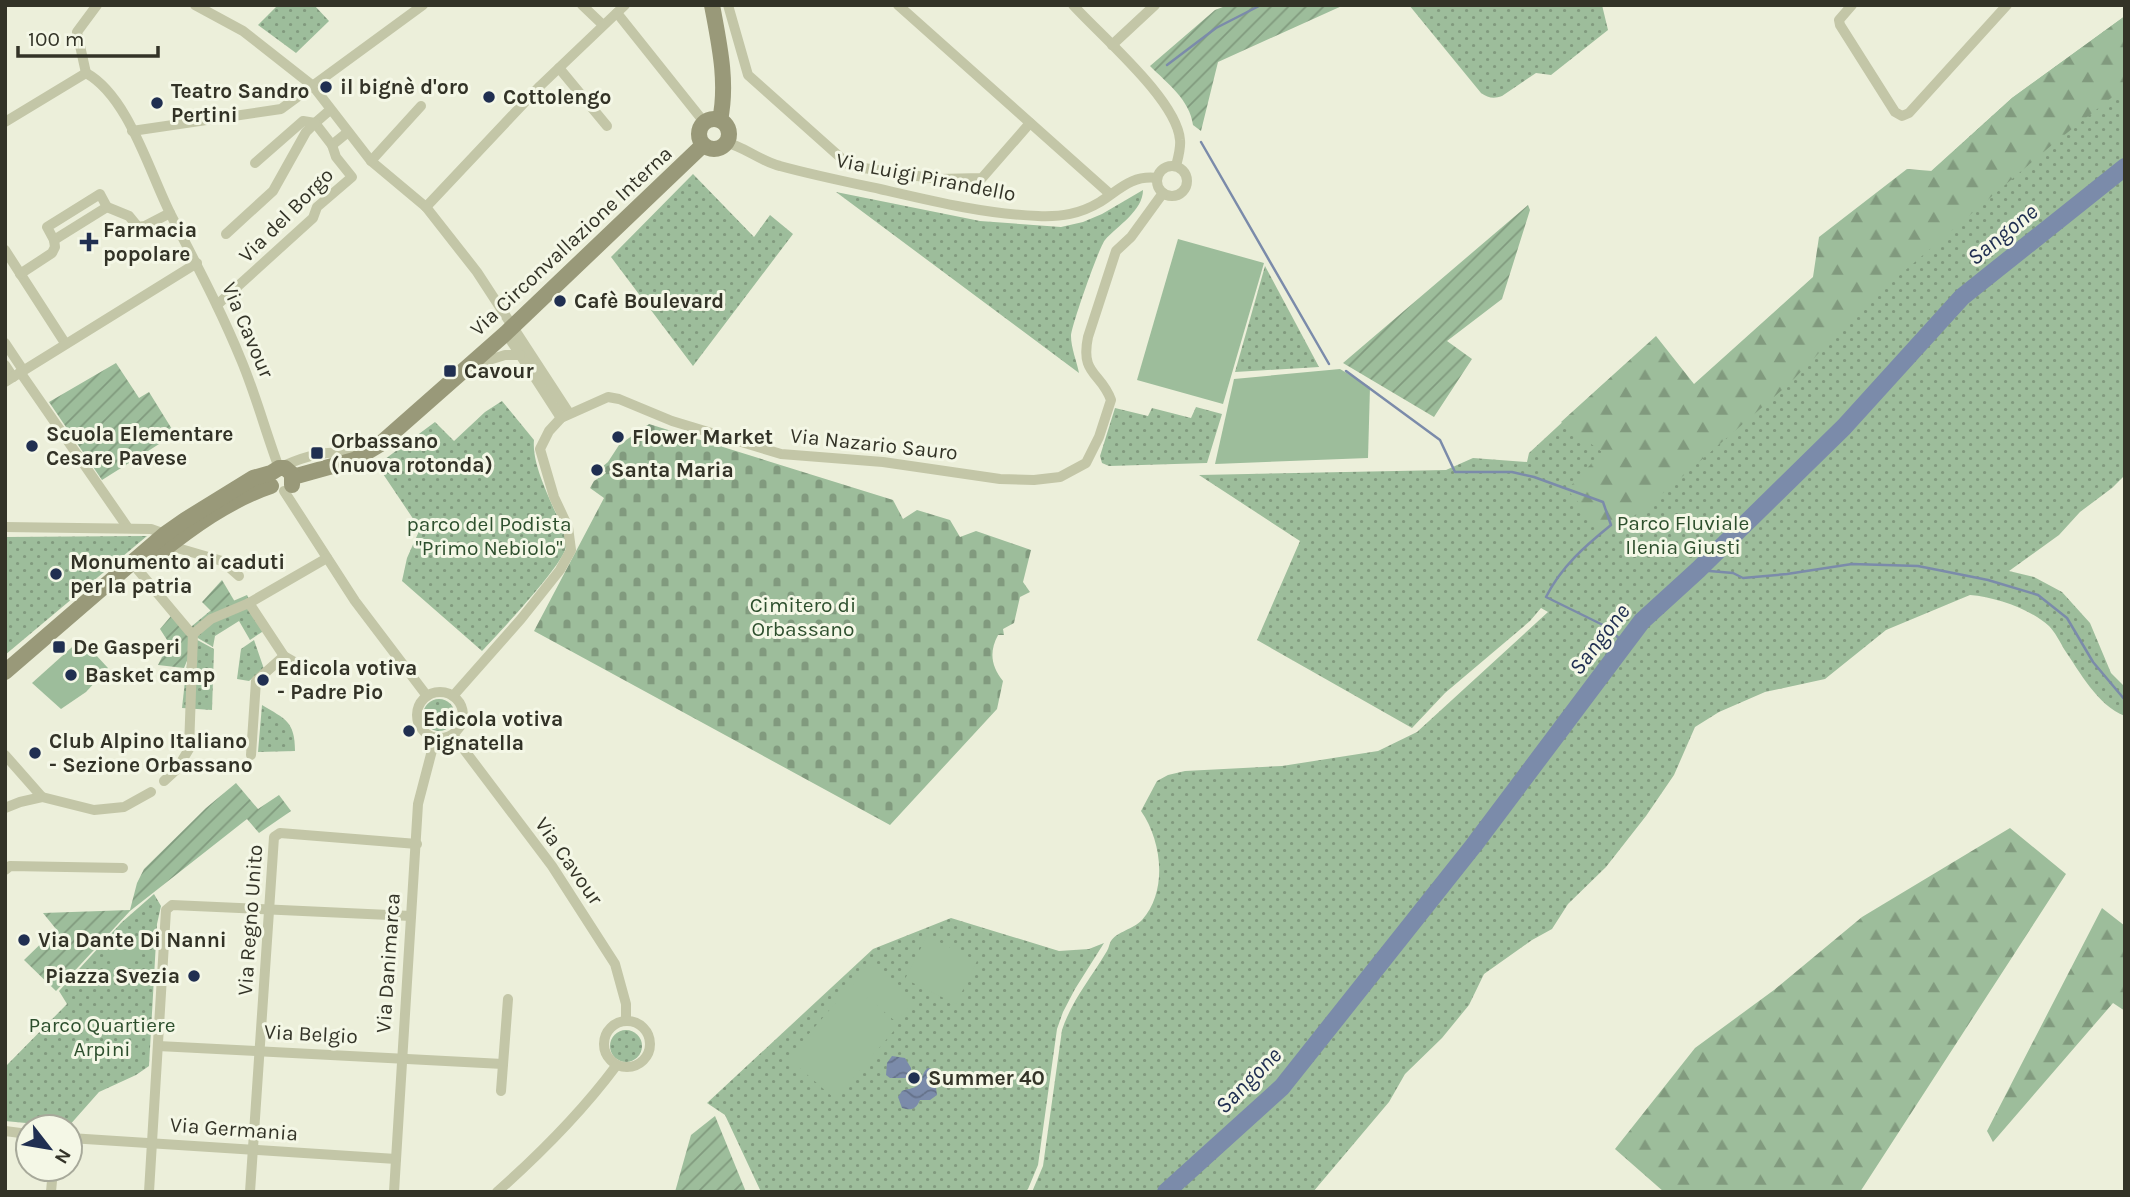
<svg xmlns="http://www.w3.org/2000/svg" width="2130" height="1197" font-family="Karla,sans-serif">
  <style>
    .grass { fill: url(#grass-dots) }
    .forest { fill: url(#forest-firs) }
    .cemetery { fill: url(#cemetery-stones) }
    .garden { fill: url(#garden-furrows) }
    .pitch { fill: #9dbd9b }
    .water { fill: url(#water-waves) }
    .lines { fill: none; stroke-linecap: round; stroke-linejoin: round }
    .stream { stroke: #7b8baa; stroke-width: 2.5 }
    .river { stroke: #7b8baa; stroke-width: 18 }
    .street { stroke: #c3c6a7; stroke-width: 10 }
    .secondary { stroke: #999979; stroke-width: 16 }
    .poi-dot { fill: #202f51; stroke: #f4f7e6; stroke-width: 2.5 }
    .labels { text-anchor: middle; stroke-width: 6; stroke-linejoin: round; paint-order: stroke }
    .poi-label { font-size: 21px; font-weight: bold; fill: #333327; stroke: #f4f7e6; text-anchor: start }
    .street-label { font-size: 21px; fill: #333327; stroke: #f4f7e6 }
    .park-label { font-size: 21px; fill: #2d4f2d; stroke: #f4f7e6 }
    .water-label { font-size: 23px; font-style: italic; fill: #202f51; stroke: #f4f7e6 }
  </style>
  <defs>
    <pattern id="grass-dots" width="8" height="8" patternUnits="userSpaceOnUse" patternTransform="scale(1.75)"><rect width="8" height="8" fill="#9dbd9b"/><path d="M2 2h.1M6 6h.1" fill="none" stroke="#819a7e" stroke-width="1.8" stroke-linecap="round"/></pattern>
    <pattern id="forest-firs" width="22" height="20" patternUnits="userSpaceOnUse" patternTransform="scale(1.75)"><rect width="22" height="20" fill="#9dbd9b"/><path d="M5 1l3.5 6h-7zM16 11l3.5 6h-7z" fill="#819a7e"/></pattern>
    <pattern id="cemetery-stones" width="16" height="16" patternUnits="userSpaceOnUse" patternTransform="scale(1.75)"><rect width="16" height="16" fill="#9dbd9b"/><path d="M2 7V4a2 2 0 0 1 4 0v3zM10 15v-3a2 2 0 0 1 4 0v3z" fill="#819a7e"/></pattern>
    <pattern id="garden-furrows" width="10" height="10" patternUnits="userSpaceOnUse" patternTransform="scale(1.75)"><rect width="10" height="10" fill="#9dbd9b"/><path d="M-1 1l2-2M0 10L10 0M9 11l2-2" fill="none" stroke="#819a7e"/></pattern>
    <pattern id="water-waves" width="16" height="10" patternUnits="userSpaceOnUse" patternTransform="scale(1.75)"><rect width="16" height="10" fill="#7b8baa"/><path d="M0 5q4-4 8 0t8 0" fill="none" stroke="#65728a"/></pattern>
  </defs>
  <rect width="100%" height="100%" fill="#ecefda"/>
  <g class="grass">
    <path d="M278,5H314L329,21L296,53L258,25Z"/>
    <path d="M1409,5H1602L1608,30L1551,75L1536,73L1502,96C1494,99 1488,98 1481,93Z"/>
    <path d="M2125,16V475L2112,488L2080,512L2059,535L2009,571L2034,577L2062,592L2090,623L2111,673L2125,687V716C2097,705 2080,672 2064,649C2060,642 2055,632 2049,626C2030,609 1996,597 1970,595L1886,630L1825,679L1765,692L1719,712L1695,727L1674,775L1646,816L1606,867L1568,904L1552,929L1532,940L1484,974L1469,1005L1442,1038L1405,1074L1389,1102L1313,1192H1032L1043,1166L1062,1030C1072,1000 1091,978 1107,951C1109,948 1109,944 1111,941C1116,932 1134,929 1142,920C1168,891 1162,841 1141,811L1157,781L1168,775L1185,771L1282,766L1378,751L1417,732L1548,612L1541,608L1530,621L1445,693L1412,728L1257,640L1300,541L1199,475L1446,470L1473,458L1527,462L1529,453L1609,379L1671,406L2012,98Z"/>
    <path d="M693,174L754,237L770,215L793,234L693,366L611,257Z"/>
    <path d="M1143,190C1143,211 1117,226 1105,240C1099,247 1071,327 1071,336C1071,348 1077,362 1079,373L836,192L980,221L1061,227L1083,222L1102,214Z"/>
    <path d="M1265,266L1319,367L1235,372Z"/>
    <path d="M502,401L534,440C532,461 545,488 553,507C558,518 568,534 566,547C563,565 498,634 482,651L402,581L407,558L420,529L377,465L435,422L454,441L485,412Z"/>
    <path d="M1196,407L1222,414L1207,463L1109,466L1102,463L1100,456L1115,408L1148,416L1152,408L1191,418Z"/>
    <path d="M147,536L5,655V537Z"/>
    <path d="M247,595L265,630L250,640L239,621L215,636L213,647L186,631L210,611Z"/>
    <path d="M190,636L214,649L212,710L182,708Z"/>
    <path d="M254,640L264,669L249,681L237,679L241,649Z"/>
    <circle cx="439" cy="715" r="16"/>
    <path d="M262,705C285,719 295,721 295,751L258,752Z"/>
    <path d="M154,894L161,906L157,924L149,1066L136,1075L99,1092L68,1127L5,1121V1064L7,1065L67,1004L59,991L121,923Z"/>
    <path d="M951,918L1059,951L1089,949L1104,943L1075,989L1063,1012L1057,1029L1038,1165L1028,1189L1025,1192H761L725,1115L707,1103L873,949Z"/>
    <circle cx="626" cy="1046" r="16"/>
  </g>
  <g class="forest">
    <path d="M2125,16V87L2053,144L1867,303L1790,383L1661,495L1612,533C1599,530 1579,501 1567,490L1602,452L1561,422L1656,336L1694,384L1813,277L1819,237L1907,169L1932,171L2012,98Z"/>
    <path d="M2010,828L2066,874L1860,1192H1664L1615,1149L1695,1048L1774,990L1862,917Z"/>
    <path d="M2102,908L2125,926V1011L2113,1003L1993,1142L1987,1131Z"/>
  </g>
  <path class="cemetery" d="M649,424L893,500L903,519L917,510L950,520L960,537L976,531L1031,550L1023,582L1030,592L1020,597L1014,623L1003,629L1004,635H998C989,652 991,666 1003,681L997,709L890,825L534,631L604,498L590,488L594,481L606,473L602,467L608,462L619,445Z"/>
  <g class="garden">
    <path d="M1228,5H1344L1218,62L1201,131L1193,125C1190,100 1167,83 1150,66L1215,10Z"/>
    <path d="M1528,205L1530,210L1502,299L1447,341L1472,359L1434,417L1343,363Z"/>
    <path d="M116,363L139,398L149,392L175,434L102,480L49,402Z"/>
    <path d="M222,580L235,602L212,612L202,602Z"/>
    <path d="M171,616L189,635V656L184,668L158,665L169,643L160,629Z"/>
    <path d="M236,783L258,809L279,795L291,811L259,833L247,819L130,911L56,991L24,960L56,929L43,913L130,910L137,883L144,869L206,808Z"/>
    <path d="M715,1116L746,1192H675L691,1135Z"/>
  </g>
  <g class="pitch">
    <path d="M1178,239L1264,263L1223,404L1137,380Z"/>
    <path d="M1340,369L1370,387L1368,458L1215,464L1234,379Z"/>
    <path d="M81,639L108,668L86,692L61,709L32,683Z"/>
    <path d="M129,936L142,948L123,969L110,956Z"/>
    <path d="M927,936L977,961L956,1004L905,979Z"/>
    <path d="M870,965L914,1001L896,1022L853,985Z"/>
    <path d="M851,985L898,1026L835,1099L788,1058Z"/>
  </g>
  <g class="water">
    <path d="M892,1056L905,1058L911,1068V1074L907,1078H890L886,1075L887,1063Z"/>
    <path d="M928,1068L938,1070L942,1077L940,1086L936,1088L937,1095L930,1100H920C916,1109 912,1111 902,1108L898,1097L902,1091C906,1089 913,1089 917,1086C923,1082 921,1073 928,1068Z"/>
  </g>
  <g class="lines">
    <g class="stream">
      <path d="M1167,65L1216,28L1261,5"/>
      <path d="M1201,142L1329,364"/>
      <path d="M1346,371L1440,440L1455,472H1512L1534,477L1603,502L1611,525C1585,546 1561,567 1546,597L1607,627L1625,644"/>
      <path d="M1698,570L1733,573L1743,578L1787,574L1852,564L1918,566L1988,580L2038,595L2067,618L2093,662L2125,700"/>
    </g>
    <path class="river" d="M1166,1192L1282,1087L1474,845L1642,621L1698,570L1844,427L1962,297L2125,167"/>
    <g class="street">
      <path d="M195,5L243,31L313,86L371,161L426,207L477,272L569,413"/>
      <path d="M582,5L603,25"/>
      <path d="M728,5L748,75L850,166L938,179L982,178L1030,123"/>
      <path d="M898,5L1110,194"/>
      <path d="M1073,5C1101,36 1177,100 1180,140C1181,148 1178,158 1176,166"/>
      <path d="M1852,5L1839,20L1840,25L1895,112L1902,116L1909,113L2007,5"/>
      <path d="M617,13L704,122"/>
      <path d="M1112,45L1155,5"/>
      <path d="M559,68L607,126"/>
      <path d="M86,73C128,96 149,171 170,213C195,262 221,310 242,362C256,396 266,433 279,468C300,458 335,445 357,459"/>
      <path d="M86,73L77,32L97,5"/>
      <path d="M330,110L315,123L332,145L348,132"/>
      <path d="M5,122L86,73"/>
      <path d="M132,131L281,109L423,5"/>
      <path d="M727,143C741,145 762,162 780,166C813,175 847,182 880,189C932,201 985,214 1038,216C1061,217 1080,214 1100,202C1120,189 1132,175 1157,178"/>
      <path d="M371,161L421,106"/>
      <path d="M255,163L303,121L315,123"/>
      <circle cx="1172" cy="181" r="15"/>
      <path d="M107,207L129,216L138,227L145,226L170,213"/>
      <path d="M426,207L540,86L625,5"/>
      <path d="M226,234L273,191L306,132L315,123"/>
      <path d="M54,240L107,207"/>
      <path d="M5,250L65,343"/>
      <path d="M20,274L52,253L55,247L54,240L47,227L100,194L107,207"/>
      <path d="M217,305L313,218L317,207L352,177L336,157L332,145"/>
      <path d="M506,333L561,418"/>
      <path d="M5,343L23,370"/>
      <path d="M5,365L13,377"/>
      <path d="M473,365L505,355H520"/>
      <path d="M20,372L128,528"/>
      <path d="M5,382L197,263"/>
      <path d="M284,491L355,601L427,696"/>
      <path d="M5,527L151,529L165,534L174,547L222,561L239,576"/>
      <path d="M138,570L190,632"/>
      <path d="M249,603L284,656L298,664"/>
      <circle cx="440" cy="715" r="23"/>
      <path d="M453,696L521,619L560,570L571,550L568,527L554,497L540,449L549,431L561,418L608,397L619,399L672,421L781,454L883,462L1000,479L1034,480L1060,477L1086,463L1099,437L1111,400C1101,372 1080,375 1088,337L1116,251L1131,237L1163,193"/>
      <path d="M453,735L552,866L615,964L626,1004V1021"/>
      <path d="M5,755L42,797"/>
      <path d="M251,755L256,681L284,656"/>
      <path d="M164,781L177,769L189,749L193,634L211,619L249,603L327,558"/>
      <path d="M5,808L20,802L42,797L94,810L124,807L151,792"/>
      <path d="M5,870L10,866L123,868"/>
      <circle cx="627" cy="1044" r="23"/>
      <path d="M158,1046L503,1064"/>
      <path d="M501,1091L508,999"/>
      <path d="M5,1131L28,1134"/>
      <path d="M70,1138L396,1159"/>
      <path d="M51,1192L53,1169"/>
      <path d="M149,1192L166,910L172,905L411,916"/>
      <path d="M250,1192L274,837L280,833L417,844"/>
      <path d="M394,1192L418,804L435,739"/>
      <path d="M497,1192C541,1153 581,1113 616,1066"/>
    </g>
    <g class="secondary">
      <path d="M712,5C719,43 728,82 720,120"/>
      <circle cx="714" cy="134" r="15"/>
      <path d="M293,477L354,460L379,445L506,333L703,145"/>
      <path d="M157,555C191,528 229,500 271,486"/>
      <path d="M5,672L165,534L185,520L253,478L271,473L279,468H285L292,474V485"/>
    </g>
  </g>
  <g class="poi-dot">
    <circle cx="326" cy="87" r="7"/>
    <circle cx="489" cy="97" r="7"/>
    <circle cx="157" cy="103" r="7"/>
    <path d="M85.5 231.5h7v7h7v7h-7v7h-7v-7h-7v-7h7z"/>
    <circle cx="560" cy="301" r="7"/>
    <rect x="443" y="364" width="14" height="14" rx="3.5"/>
    <circle cx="618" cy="437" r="7"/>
    <circle cx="32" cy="446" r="7"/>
    <rect x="310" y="446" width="14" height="14" rx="3.5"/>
    <circle cx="597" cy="470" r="7"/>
    <circle cx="56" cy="574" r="7"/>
    <rect x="52" y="640" width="14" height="14" rx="3.5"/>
    <circle cx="71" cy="675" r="7"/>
    <circle cx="263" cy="680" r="7"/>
    <circle cx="409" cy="731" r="7"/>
    <circle cx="35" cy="753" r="7"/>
    <circle cx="24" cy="940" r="7"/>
    <circle cx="194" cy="976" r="7"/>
    <circle cx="914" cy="1078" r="7"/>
  </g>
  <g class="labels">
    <g class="poi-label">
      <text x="340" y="94">il bignè d'oro</text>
      <text x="171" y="98">Teatro Sandro<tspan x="171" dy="24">Pertini</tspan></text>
      <text x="503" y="104">Cottolengo</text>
      <text x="103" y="237">Farmacia<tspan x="103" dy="24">popolare</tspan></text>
      <text x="574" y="308">Cafè Boulevard</text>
      <text x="464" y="378">Cavour</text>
      <text x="46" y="441">Scuola Elementare<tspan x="46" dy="24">Cesare Pavese</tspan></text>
      <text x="632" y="444">Flower Market</text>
      <text x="331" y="448">Orbassano<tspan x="331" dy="24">(nuova rotonda)</tspan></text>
      <text x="611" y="477">Santa Maria</text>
      <text x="70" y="569">Monumento ai caduti<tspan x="70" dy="24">per la patria</tspan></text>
      <text x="73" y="654">De Gasperi</text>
      <text x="277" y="675">Edicola votiva<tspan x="277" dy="24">- Padre Pio</tspan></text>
      <text x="85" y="682">Basket camp</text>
      <text x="423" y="726">Edicola votiva<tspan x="423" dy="24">Pignatella</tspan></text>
      <text x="49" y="748">Club Alpino Italiano<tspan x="49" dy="24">- Sezione Orbassano</tspan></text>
      <text x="38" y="947">Via Dante Di Nanni</text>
      <text x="180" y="983" text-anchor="end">Piazza Svezia</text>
      <text x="928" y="1085">Summer 40</text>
    </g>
    <g class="street-label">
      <text transform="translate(926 177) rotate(11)" y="7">Via Luigi Pirandello</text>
      <text transform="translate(286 215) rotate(-45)" y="7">Via del Borgo</text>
      <text transform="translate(571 241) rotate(-43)" y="7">Via Circonvallazione Interna</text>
      <text transform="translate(248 330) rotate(67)" y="7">Via Cavour</text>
      <text transform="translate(874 444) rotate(6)" y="7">Via Nazario Sauro</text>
      <text transform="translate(569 861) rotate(55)" y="7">Via Cavour</text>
      <text transform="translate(250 920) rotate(-86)" y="7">Via Regno Unito</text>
      <text transform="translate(388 963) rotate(-86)" y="7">Via Danimarca</text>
      <text transform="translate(311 1034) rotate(3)" y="7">Via Belgio</text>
      <text transform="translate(234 1129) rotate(4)" y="7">Via Germania</text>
    </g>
    <g class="park-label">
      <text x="1683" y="530">Parco Fluviale<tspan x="1683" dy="24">Ilenia Giusti</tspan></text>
      <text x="489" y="531">parco del Podista<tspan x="489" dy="24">"Primo Nebiolo"</tspan></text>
      <text x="803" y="612">Cimitero di<tspan x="803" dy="24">Orbassano</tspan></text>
      <text x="102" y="1032">Parco Quartiere<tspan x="102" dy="24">Arpini</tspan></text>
    </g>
    <g class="water-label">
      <text transform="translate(2002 234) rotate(-39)" y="8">Sangone</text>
      <text transform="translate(1599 639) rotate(-52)" y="8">Sangone</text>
      <text transform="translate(1248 1080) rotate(-45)" y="8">Sangone</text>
    </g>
  </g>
  <rect width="2130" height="1197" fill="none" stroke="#333327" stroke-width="14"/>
  <g transform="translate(49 1148) rotate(121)"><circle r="33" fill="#f4f7e6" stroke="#a7a99a" stroke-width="2"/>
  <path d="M0-5L12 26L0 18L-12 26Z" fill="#202f51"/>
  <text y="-10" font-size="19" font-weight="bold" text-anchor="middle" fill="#333327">N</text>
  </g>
  <path d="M18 46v10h140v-10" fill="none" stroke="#333327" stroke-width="3.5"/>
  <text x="28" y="46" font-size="21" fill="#333327" stroke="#f4f7e6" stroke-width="5" paint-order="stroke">100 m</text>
</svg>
